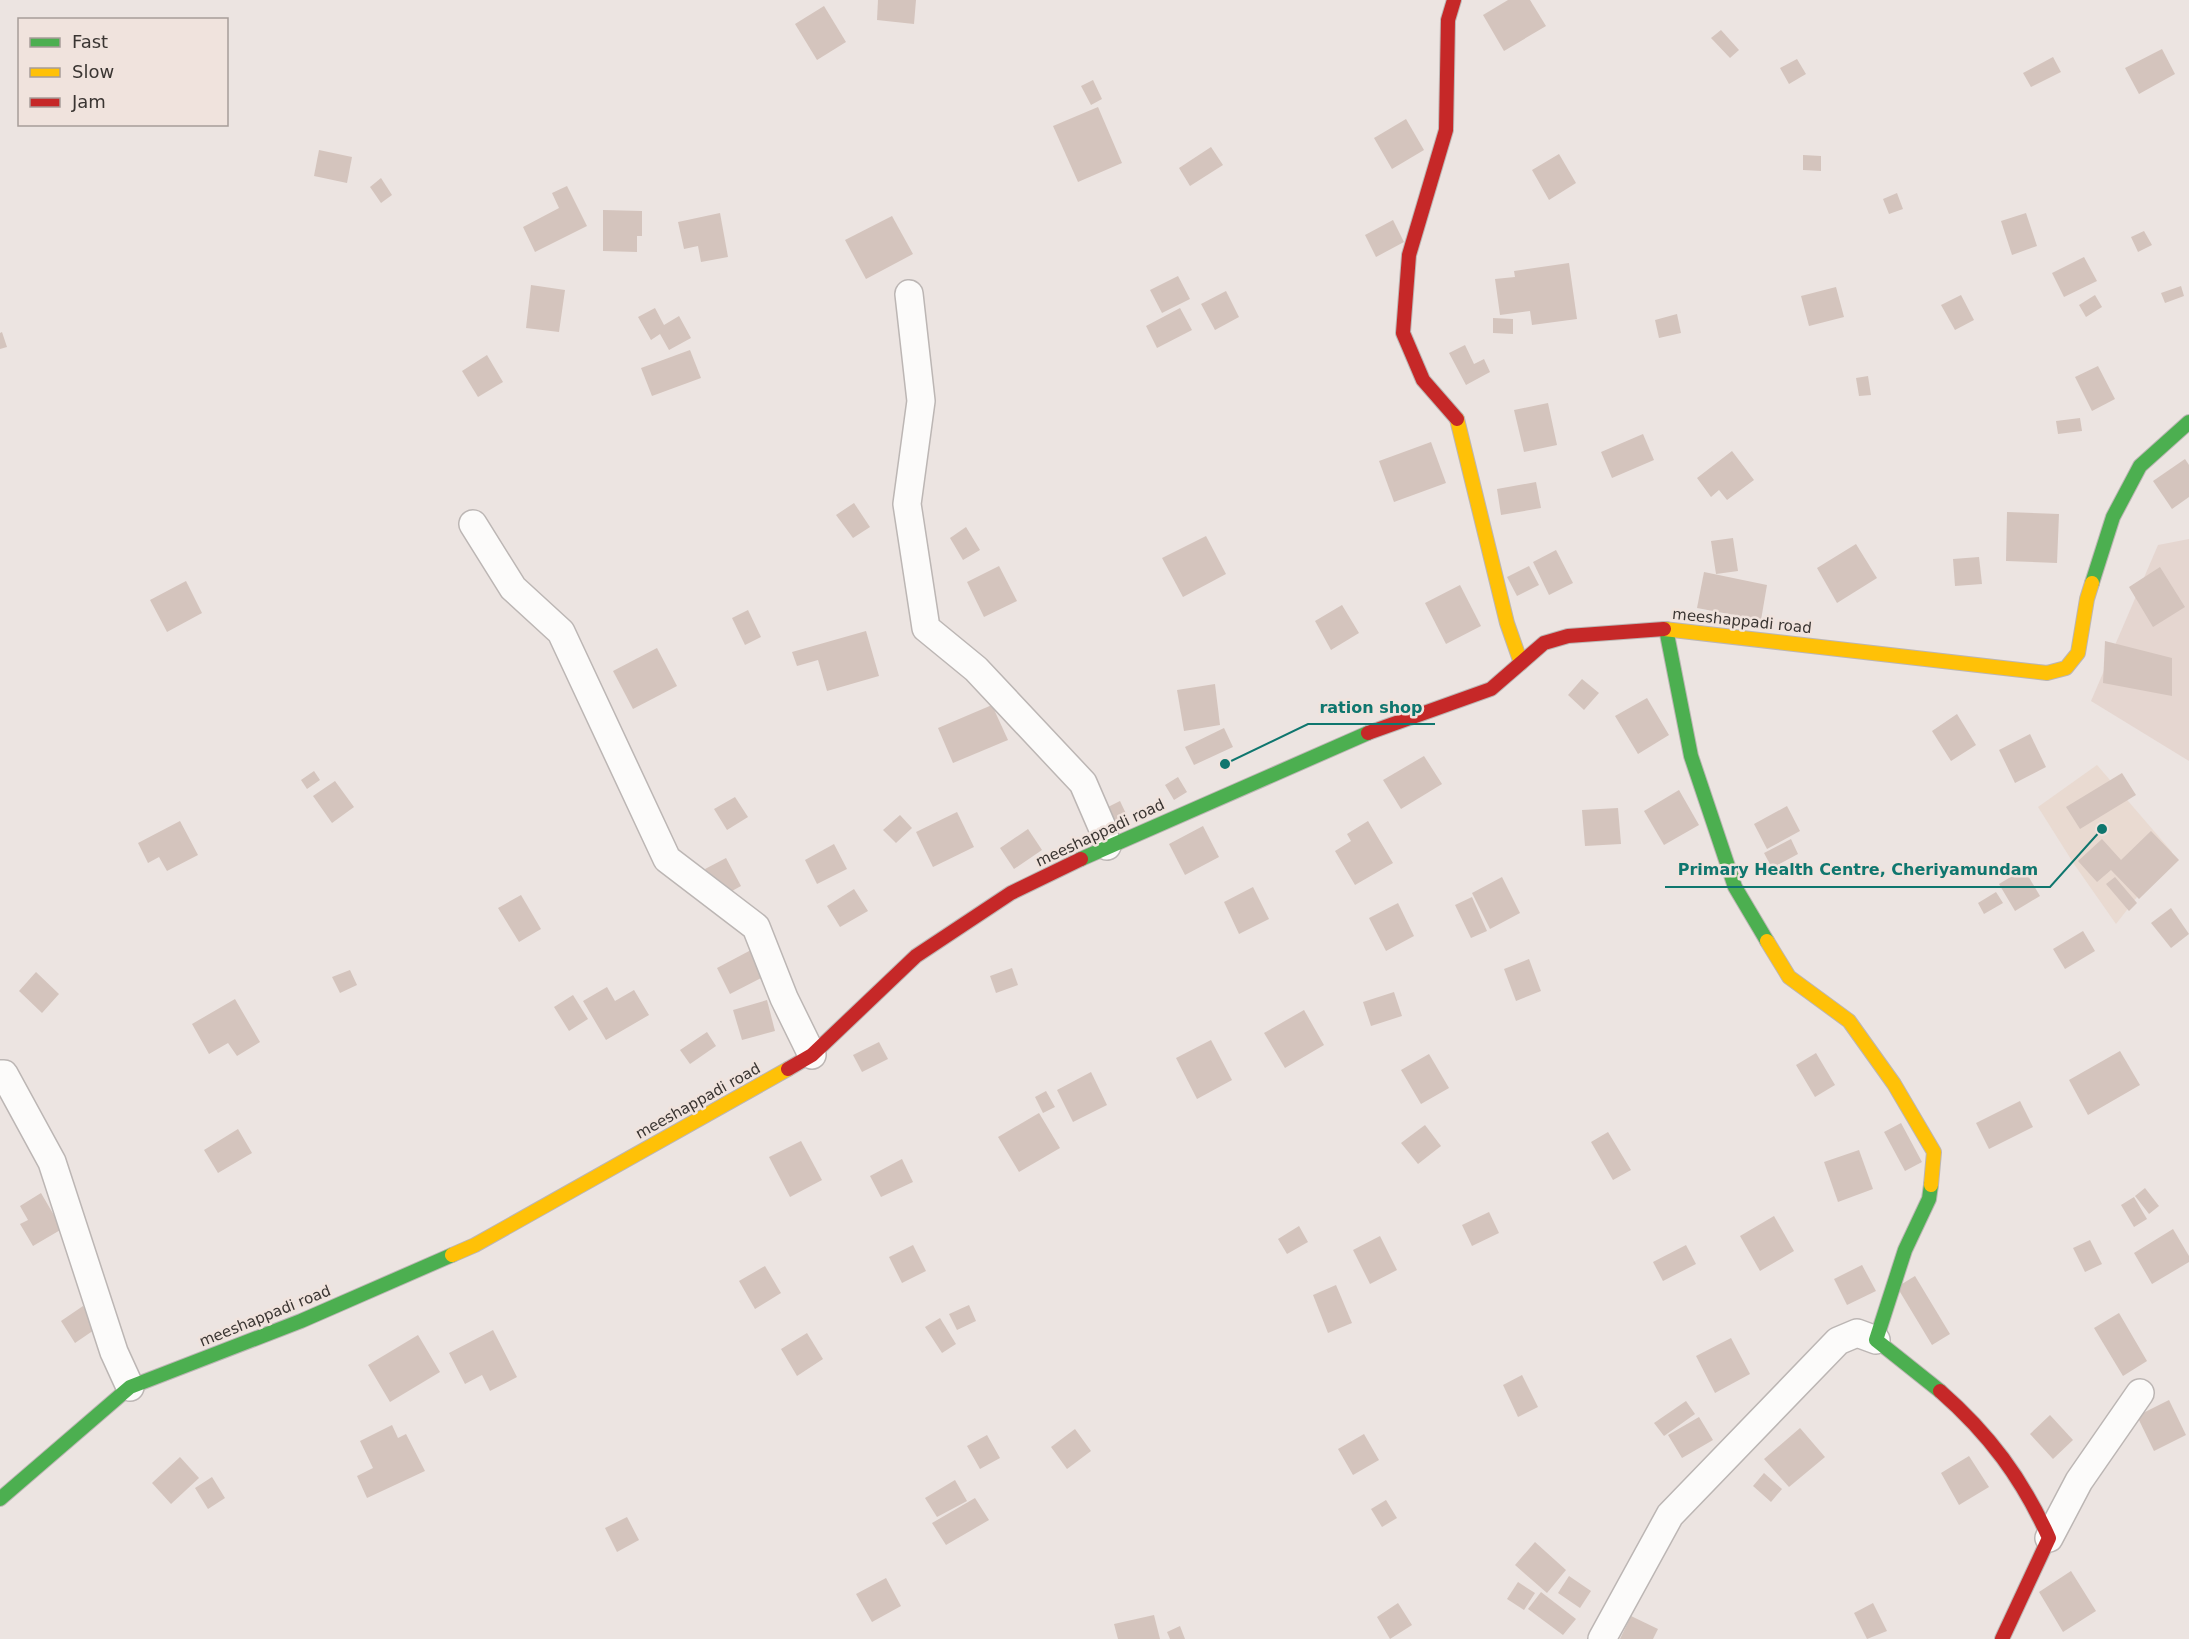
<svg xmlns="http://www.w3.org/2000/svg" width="2189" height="1639" font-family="'DejaVu Sans',sans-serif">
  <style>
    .built { fill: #e5d6d0 }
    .medical { fill: #e9dad1 }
    .building { fill: #d4c4bd }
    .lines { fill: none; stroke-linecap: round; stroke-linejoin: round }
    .street-casing { stroke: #bcb6b4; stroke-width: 30 }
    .fast-casing { stroke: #bcb6b4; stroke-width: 16 }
    .slow-casing { stroke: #bcb6b4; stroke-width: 16 }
    .jam-casing { stroke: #bcb6b4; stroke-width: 16 }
    .street { stroke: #fcfbfa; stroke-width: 27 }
    .fast { stroke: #4caf50; stroke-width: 14 }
    .slow { stroke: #ffc107; stroke-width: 14 }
    .jam { stroke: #c62828; stroke-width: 14 }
    .labels { text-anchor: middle; stroke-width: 5; stroke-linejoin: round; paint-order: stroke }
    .street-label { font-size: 15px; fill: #3a3532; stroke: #f0e3dd }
    .leader { fill: none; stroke: #0f766e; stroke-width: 2 }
    .callout-dot { fill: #0f766e; stroke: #f0e3dd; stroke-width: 2 }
    .callout-label { font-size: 16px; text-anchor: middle; font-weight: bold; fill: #0f766e; stroke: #f0e3dd; stroke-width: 5; stroke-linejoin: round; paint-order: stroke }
  </style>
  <rect width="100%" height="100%" fill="#ece4e1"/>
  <path class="built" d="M2189,539V761L2091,701L2158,545Z"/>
  <path class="medical" d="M2097,765L2172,852L2116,924L2074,864L2038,807Z"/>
  <g class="building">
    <path d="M878,0H916L914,24L877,20Z"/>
    <path d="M1508,0H1530L1546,26L1504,51L1483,15Z"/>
    <path d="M824,6L846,42L817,60L795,24Z"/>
    <path d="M1721,30L1739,50L1730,58L1711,38Z"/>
    <path d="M2162,49L2175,74L2139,94L2125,68Z"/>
    <path d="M2053,57L2061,72L2031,87L2023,73Z"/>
    <path d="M1797,59L1806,74L1789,84L1780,68Z"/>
    <path d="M1093,80L1102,99L1091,105L1081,86Z"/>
    <path d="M1098,107L1122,163L1078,182L1053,126Z"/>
    <path d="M1406,119L1424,150L1392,169L1374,138Z"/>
    <path d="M1211,147L1223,165L1190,186L1179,168Z"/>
    <path d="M319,150L352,157L347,183L314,176Z"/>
    <path d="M1559,154L1576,183L1549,200L1532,170Z"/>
    <path d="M1803,155L1821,156V171L1803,170Z"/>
    <path d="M381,178L392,195L381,203L370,187Z"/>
    <path d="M567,186L587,226L535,252L523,227L559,208L552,193Z"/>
    <path d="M1897,193L1903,209L1889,214L1883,199Z"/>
    <path d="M603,210L642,211V236H637V252L603,251Z"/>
    <path d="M720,213L728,257L701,262L698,246L684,249L678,222Z"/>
    <path d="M2026,213L2037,246L2012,255L2001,221Z"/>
    <path d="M892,216L913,254L866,279L845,240Z"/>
    <path d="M1393,220L1404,242L1376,257L1365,235Z"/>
    <path d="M2144,231L2152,245L2138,252L2131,237Z"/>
    <path d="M2084,257L2097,281L2064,297L2052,273Z"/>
    <path d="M1569,263L1577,319L1532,325L1530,311L1500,315L1495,279L1515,277L1514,271Z"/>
    <path d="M1178,276L1190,299L1162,313L1150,290Z"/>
    <path d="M531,285L565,290L559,332L526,328Z"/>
    <path d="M2181,286L2184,296L2165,303L2161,293Z"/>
    <path d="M1836,287L1844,317L1809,326L1801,296Z"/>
    <path d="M1226,291L1239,317L1215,330L1201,304Z"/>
    <path d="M1961,295L1974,320L1955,330L1941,305Z"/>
    <path d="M2095,295L2102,307L2086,317L2079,305Z"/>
    <path d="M655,308L664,325L679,316L691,338L669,350L660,334L651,340L638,317Z"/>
    <path d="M1180,308L1192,330L1157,348L1146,326Z"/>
    <path d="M1677,314L1681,333L1659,338L1655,320Z"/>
    <path d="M1493,318L1513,319V334L1493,333Z"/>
    <path d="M2,332L7,347L0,349V333Z"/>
    <path d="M1465,345L1474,364L1484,359L1490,372L1466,385L1449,353Z"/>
    <path d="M690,350L701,378L652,396L641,368Z"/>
    <path d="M487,355L503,382L478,397L462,371Z"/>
    <path d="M2098,366L2115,399L2092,411L2075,377Z"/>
    <path d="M1868,376L1871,395L1859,396L1856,378Z"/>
    <path d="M1548,403L1557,445L1524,452L1514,410Z"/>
    <path d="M2080,418L2082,431L2058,434L2056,421Z"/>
    <path d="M1643,434L1654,460L1612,478L1601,452Z"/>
    <path d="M1431,442L1446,483L1394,502L1379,461Z"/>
    <path d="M1732,451L1754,480L1727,500L1719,490L1711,497L1697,478Z"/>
    <path d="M2185,459L2189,465V497L2172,509L2153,481Z"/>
    <path d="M1536,482L1541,508L1501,515L1497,489Z"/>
    <path d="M854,503L870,527L853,538L836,515Z"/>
    <path d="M2007,512L2059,514L2057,563L2006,561Z"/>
    <path d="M966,527L980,550L963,560L950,538Z"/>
    <path d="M1206,536L1226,574L1183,597L1162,558Z"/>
    <path d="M1733,538L1738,571L1716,574L1711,541Z"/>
    <path d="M1856,544L1877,578L1837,603L1817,568Z"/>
    <path d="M1556,550L1573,583L1549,595L1533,562Z"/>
    <path d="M1979,557L1982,584L1955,586L1953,559Z"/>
    <path d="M999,566L1017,601L984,617L967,582Z"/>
    <path d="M1529,566L1539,585L1517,596L1507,577Z"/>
    <path d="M2160,567L2185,607L2153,627L2129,587Z"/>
    <path d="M1704,572L1767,585L1761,620L1697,608Z"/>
    <path d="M186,581L202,613L167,632L150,600Z"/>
    <path d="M1460,585L1481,626L1446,644L1425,603Z"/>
    <path d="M1342,605L1359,633L1331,650L1315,621Z"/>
    <path d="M748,610L761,637L745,645L732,618Z"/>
    <path d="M866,631L879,676L827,691L818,660L797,666L792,652Z"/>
    <path d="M2105,641L2172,658V696L2103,683Z"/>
    <path d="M657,648L677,686L633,709L613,671Z"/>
    <path d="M1582,679L1599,693L1584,710L1568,695Z"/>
    <path d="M1215,684L1220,725L1184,731L1177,690Z"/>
    <path d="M1647,698L1669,735L1638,754L1615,716Z"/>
    <path d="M992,705L1008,740L953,763L938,728Z"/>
    <path d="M1957,714L1976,745L1951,761L1932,731Z"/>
    <path d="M1224,728L1233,747L1194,765L1185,747Z"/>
    <path d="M2030,734L2046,767L2015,783L1999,750Z"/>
    <path d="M1424,756L1442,784L1401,809L1383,780Z"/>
    <path d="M314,771L320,780L307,789L301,780Z"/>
    <path d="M2122,773L2136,795L2080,829L2066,807Z"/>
    <path d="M1178,777L1187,792L1174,800L1165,785Z"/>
    <path d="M335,781L354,807L332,823L313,796Z"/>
    <path d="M1679,790L1699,825L1664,845L1644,811Z"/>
    <path d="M735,797L748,817L727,830L714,809Z"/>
    <path d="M1120,801L1129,820L1111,829L1102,810Z"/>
    <path d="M1787,806L1800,831L1767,849L1754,824Z"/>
    <path d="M1618,808L1621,844L1585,846L1582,810Z"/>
    <path d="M957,812L974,847L933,867L916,832Z"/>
    <path d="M900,815L912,828L896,843L883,830Z"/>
    <path d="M180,821L198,855L167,871L159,857L148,863L138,843Z"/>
    <path d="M1368,821L1393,863L1355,885L1335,851L1351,841L1347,834Z"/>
    <path d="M1203,826L1219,857L1185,875L1169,844Z"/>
    <path d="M1028,829L1042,850L1014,869L1000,848Z"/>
    <path d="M2151,831L2179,860L2139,899L2111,870L2097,882L2078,861L2102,839L2121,860Z"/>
    <path d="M1791,839L1798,854L1772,868L1764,853Z"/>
    <path d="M834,844L847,869L817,884L805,860Z"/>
    <path d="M726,858L741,886L721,897L705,869Z"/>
    <path d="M2024,869L2040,896L2015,911L1999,884Z"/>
    <path d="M1502,877L1520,913L1490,929L1472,893Z"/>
    <path d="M2115,877L2137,903L2129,911L2106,884Z"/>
    <path d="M1253,887L1269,919L1239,934L1224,902Z"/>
    <path d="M854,889L868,911L840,927L827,906Z"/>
    <path d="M1996,892L2003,903L1984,914L1978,903Z"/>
    <path d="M521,895L541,929L519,942L498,908Z"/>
    <path d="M1472,897L1487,931L1471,938L1455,905Z"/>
    <path d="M1398,903L1414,936L1386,951L1369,918Z"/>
    <path d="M2171,908L2189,934L2171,948L2151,923Z"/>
    <path d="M2083,931L2095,951L2065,969L2053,949Z"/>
    <path d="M751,950L765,976L730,994L717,968Z"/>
    <path d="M1529,959L1541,991L1516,1001L1504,969Z"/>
    <path d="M1012,968L1018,985L996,993L990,976Z"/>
    <path d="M350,970L357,985L340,993L332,977Z"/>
    <path d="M36,972L59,994L42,1013L19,991Z"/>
    <path d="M607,987L615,1001L634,990L649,1015L606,1040L583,1001Z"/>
    <path d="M1394,992L1402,1016L1371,1026L1363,1002Z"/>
    <path d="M573,995L588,1019L569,1031L554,1007Z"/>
    <path d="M235,999L260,1042L237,1056L228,1043L209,1054L192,1024Z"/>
    <path d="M767,1000L775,1031L742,1040L733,1010Z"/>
    <path d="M1304,1010L1324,1045L1285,1068L1264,1033Z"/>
    <path d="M707,1032L716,1046L690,1064L680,1050Z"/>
    <path d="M1211,1040L1232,1080L1197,1099L1176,1058Z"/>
    <path d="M879,1042L888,1059L862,1072L853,1055Z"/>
    <path d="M2120,1051L2140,1085L2088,1115L2069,1080Z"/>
    <path d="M1816,1053L1835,1085L1815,1097L1796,1065Z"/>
    <path d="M1429,1054L1449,1088L1421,1104L1401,1070Z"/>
    <path d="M1091,1072L1107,1105L1073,1122L1057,1090Z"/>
    <path d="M1046,1091L1055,1107L1043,1113L1035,1097Z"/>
    <path d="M2020,1101L2033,1127L1989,1149L1976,1123Z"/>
    <path d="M1039,1113L1060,1148L1019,1172L998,1137Z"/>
    <path d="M1901,1123L1922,1162L1905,1171L1884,1132Z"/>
    <path d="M1425,1125L1441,1146L1418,1164L1401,1143Z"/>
    <path d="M238,1129L252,1153L218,1173L204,1150Z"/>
    <path d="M1608,1132L1631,1170L1613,1180L1591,1142Z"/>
    <path d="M801,1141L822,1180L790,1197L769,1157Z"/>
    <path d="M1859,1150L1873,1189L1838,1202L1824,1162Z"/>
    <path d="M902,1159L913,1182L881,1197L870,1176Z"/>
    <path d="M2145,1188L2159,1206L2149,1214L2135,1196Z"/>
    <path d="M41,1193L62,1229L33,1246L20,1224L28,1220L20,1206Z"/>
    <path d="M2134,1197L2147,1219L2134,1227L2121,1205Z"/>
    <path d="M1489,1212L1499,1233L1472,1246L1462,1225Z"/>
    <path d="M1774,1216L1794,1251L1760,1271L1740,1236Z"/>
    <path d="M1299,1226L1308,1242L1287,1254L1278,1239Z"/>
    <path d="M2173,1229L2189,1256V1262L2152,1284L2134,1253Z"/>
    <path d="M1380,1236L1397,1270L1370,1284L1353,1250Z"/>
    <path d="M2090,1240L2102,1264L2085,1272L2073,1248Z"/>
    <path d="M913,1245L926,1271L902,1283L889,1257Z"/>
    <path d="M1686,1245L1696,1264L1663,1281L1653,1262Z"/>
    <path d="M1862,1265L1876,1291L1847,1305L1834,1279Z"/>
    <path d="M765,1266L781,1293L755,1309L739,1281Z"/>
    <path d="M1915,1276L1950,1334L1932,1345L1897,1287Z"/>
    <path d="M1336,1285L1352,1323L1328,1333L1313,1295Z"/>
    <path d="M969,1305L976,1321L957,1330L949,1314Z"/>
    <path d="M83,1306L97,1328L75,1343L61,1321Z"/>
    <path d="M2119,1313L2147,1361L2123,1376L2094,1328Z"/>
    <path d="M940,1318L956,1344L942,1353L925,1327Z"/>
    <path d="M493,1330L517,1377L490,1391L482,1375L465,1384L449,1353Z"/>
    <path d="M807,1333L823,1359L797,1376L781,1349Z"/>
    <path d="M418,1335L440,1372L390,1402L368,1365Z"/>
    <path d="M1731,1338L1750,1374L1715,1393L1696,1356Z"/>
    <path d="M1522,1375L1538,1407L1518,1417L1503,1385Z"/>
    <path d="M2169,1400L2186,1435L2154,1451L2137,1416Z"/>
    <path d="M1686,1401L1695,1414L1664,1436L1654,1423Z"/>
    <path d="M2050,1415L2073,1440L2053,1459L2030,1434Z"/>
    <path d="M1699,1417L1713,1440L1682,1458L1668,1435Z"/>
    <path d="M392,1425L398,1438L406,1434L425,1471L367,1498L357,1476L373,1468L360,1441Z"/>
    <path d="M1800,1428L1825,1457L1789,1487L1764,1459Z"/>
    <path d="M1075,1429L1091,1451L1067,1469L1051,1447Z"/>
    <path d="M1364,1434L1379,1460L1353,1475L1338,1449Z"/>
    <path d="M987,1435L1000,1458L980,1469L967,1446Z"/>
    <path d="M1969,1456L1989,1487L1959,1505L1941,1473Z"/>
    <path d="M180,1457L199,1478L171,1504L152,1483Z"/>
    <path d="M1764,1473L1782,1489L1771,1502L1753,1486Z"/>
    <path d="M212,1477L225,1498L208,1509L195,1488Z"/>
    <path d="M955,1480L967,1501L937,1517L925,1498Z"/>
    <path d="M975,1498L989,1520L946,1545L932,1523Z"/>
    <path d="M1386,1500L1397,1518L1382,1527L1371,1509Z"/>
    <path d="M627,1517L639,1540L617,1552L605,1528Z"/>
    <path d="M1535,1542L1566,1570L1547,1593L1515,1565Z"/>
    <path d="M2071,1571L2096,1611L2063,1632L2039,1592Z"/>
    <path d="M1569,1576L1591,1591L1580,1608L1558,1593Z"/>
    <path d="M886,1578L901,1606L872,1622L856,1594Z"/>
    <path d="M1518,1582L1535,1593L1524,1610L1507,1599Z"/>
    <path d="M1541,1592L1576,1619L1563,1635L1528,1609Z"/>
    <path d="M1398,1603L1412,1625L1390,1639L1377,1617Z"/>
    <path d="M1873,1603L1887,1631L1867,1639L1854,1613Z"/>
    <path d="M1154,1615L1160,1639H1118L1114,1624Z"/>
    <path d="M1631,1616L1658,1629L1653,1639H1620Z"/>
    <path d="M1180,1626L1185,1639H1170L1167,1632Z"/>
  </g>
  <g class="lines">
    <g class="street-casing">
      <g id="street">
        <path d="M909,294L921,401L907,504L926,628L976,669L1083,783L1102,827L1107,846"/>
        <path d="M473,524L513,588L561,632L667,859L756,927L784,998L812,1055"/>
        <path d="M0,1074H4L52,1162L114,1352L130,1387"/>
        <path d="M2049,1538L2079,1481L2140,1393"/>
        <path d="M1602,1639L1670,1515L1838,1341L1857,1333L1876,1340"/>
      </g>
    </g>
    <g class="fast-casing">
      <g id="fast">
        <path d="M2092,583L2113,517L2140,466L2189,422"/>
        <path d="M1666,629L1691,756L1735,887L1767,941"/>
        <path d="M1081,859L1368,733"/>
        <path d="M1931,1185L1929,1199L1905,1250L1876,1340L1940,1391"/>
        <path d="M0,1499L130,1387L301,1321L452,1255"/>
      </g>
    </g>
    <g class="slow-casing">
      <g id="slow">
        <path d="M1457,419L1507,623L1521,663"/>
        <path d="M1664,629L2047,673L2066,668L2078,653L2087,599L2092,583"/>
        <path d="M1767,941L1789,977L1849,1021L1894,1084L1934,1152L1931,1185"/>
        <path d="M452,1255L475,1245L788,1069"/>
      </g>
    </g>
    <g class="jam-casing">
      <g id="jam">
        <path d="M1454,0L1448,20L1446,130L1409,255L1403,333L1423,380L1457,419"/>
        <path d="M1368,733L1491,689L1544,643L1568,636L1664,629"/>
        <path d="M788,1069L812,1055L916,956L1011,893L1081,859"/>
        <path d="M1940,1391C1989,1434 2022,1478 2049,1538L2002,1639"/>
      </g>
    </g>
    <use href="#street" class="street"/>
    <use href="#fast" class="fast"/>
    <use href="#slow" class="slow"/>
    <use href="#jam" class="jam"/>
  </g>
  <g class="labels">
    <g class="street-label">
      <text transform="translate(1742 621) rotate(6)" y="5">meeshappadi road</text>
      <text transform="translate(1100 833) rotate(-25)" y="5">meeshappadi road</text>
      <text transform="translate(698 1101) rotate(-29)" y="5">meeshappadi road</text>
      <text transform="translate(265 1316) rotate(-22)" y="5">meeshappadi road</text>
    </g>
  </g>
  <path class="leader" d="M1225 764L1308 724H1435M2102 829L2050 887H1665"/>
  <g class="callout-dot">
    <circle cx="1225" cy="764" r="6"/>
    <circle cx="2102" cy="829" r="6"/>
  </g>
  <g class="callout-label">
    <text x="1371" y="713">ration shop</text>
    <text x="1858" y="875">Primary Health Centre, Cheriyamundam</text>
  </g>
  <rect x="18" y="18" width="210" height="108" fill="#f0e3dd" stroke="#a79d99" stroke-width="1.5"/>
  <rect x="30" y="38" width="30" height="9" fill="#4caf50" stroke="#a79d99" stroke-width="1.5"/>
  <text x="72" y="48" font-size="18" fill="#3a3532">Fast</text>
  <rect x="30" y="68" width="30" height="9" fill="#ffc107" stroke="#a79d99" stroke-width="1.5"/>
  <text x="72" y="78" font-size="18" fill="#3a3532">Slow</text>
  <rect x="30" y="98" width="30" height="9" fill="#c62828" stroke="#a79d99" stroke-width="1.5"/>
  <text x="72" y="108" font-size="18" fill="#3a3532">Jam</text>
</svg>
